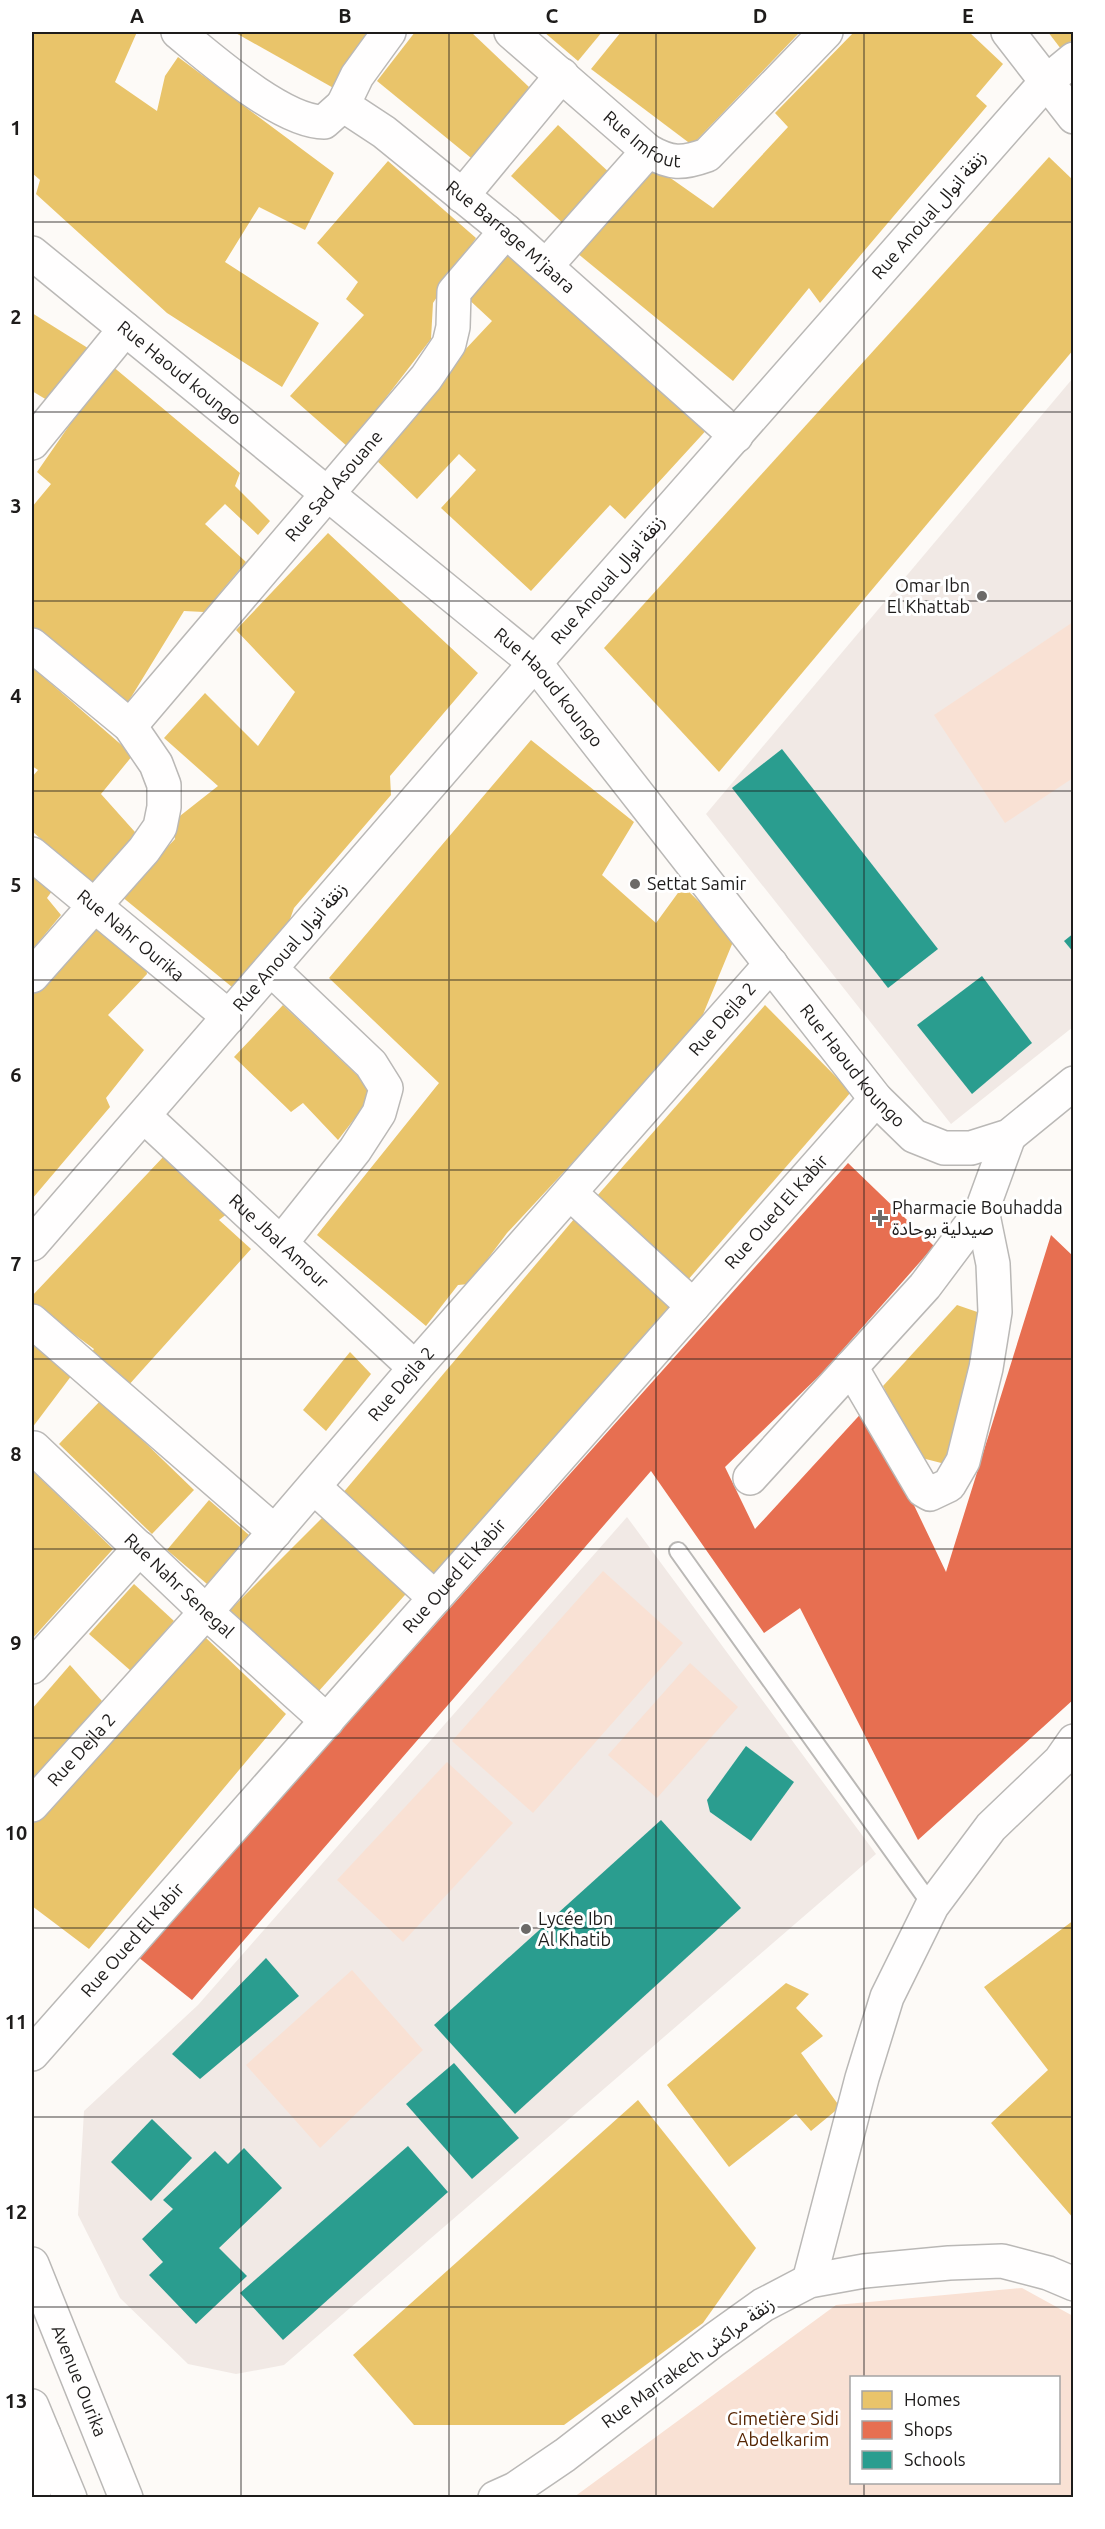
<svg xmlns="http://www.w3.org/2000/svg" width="1105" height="2529" font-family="Ubuntu,'Noto Sans Arabic',sans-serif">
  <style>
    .built { fill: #f1e9e5 }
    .green { fill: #f9e1d4; fill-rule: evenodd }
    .homes { fill: #e9c46a }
    .shops { fill: #e76f51 }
    .schools { fill: #2a9d8f }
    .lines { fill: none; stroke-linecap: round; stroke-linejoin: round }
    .lane-casing { stroke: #bab8b6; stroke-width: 20 }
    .street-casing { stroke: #bab8b6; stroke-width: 36 }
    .secondary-casing { stroke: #bab8b6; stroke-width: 36 }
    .lane { stroke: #fffefe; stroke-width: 16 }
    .street { stroke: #fffefe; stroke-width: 33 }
    .secondary { stroke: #fffefe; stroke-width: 33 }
    .grid { fill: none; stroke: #1e1c1b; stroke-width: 1.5; stroke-opacity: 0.55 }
    .poi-dot { fill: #6c6a68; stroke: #fff; stroke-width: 2 }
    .labels { text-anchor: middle; stroke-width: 6; stroke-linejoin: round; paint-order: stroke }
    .street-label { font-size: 18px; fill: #1e1c1b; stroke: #fff }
    .poi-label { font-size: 18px; fill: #1e1c1b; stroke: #fff; text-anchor: start }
    .park-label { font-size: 18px; fill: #562604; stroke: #fff }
    .neatline { fill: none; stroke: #1e1c1b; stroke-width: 2 }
    .grid-label { font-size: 20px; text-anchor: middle; font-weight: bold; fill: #1e1c1b }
  </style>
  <rect width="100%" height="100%" fill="#fdfaf7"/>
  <g class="built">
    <path d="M1073,378V1027L951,1124L706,814Z"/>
    <path d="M627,1517L876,1854L284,2365L236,2374L188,2364L120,2298L78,2215L84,2111L198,2005Z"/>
  </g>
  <g class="green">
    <path d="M1073,622V778L1005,823L934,715Z"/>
    <path d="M603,1571L683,1643L533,1813L452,1741Z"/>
    <path d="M690,1663L738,1707L657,1798L608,1755Z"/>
    <path d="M447,1762L513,1823L403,1942L337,1880Z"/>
    <path d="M352,1970L423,2050L320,2148L246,2065Z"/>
    <path d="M1022,2288L1073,2316V2497H574L836,2305ZM852,2378H1058V2482H852Z"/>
  </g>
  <g class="homes">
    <path d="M32,32H137L115,82L157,111L165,76L178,57L334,173L305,230L259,207L225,262L319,323L282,387L167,313L36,194L40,180L32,173Z"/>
    <path d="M234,32H378L337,90Z"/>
    <path d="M415,32H471L529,87L476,162L377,81Z"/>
    <path d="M544,32H602L578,61Z"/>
    <path d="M621,32H800L692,145L591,69Z"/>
    <path d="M854,32H969L1003,64L976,96L987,106L820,303L809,288L733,381L577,253L652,165L713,208L788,127L775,113Z"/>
    <path d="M1048,32H1074V39L1061,49Z"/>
    <path d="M558,125L612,175L565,225L511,176Z"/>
    <path d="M1049,157L1074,181V349L719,772L604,648Z"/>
    <path d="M388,161L476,238L433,303L431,339L348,447L290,396L364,315L346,299L358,282L317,243Z"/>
    <path d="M513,242L711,425L625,519L610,505L531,591L441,508L476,470L459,454L417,499L374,458L371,450L492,321L464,295Z"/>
    <path d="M32,313L91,350L57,406L32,391Z"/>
    <path d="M111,365L240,473L235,486L270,521L258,535L225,504L205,524L246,562L204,612L184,611L122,712L32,628V507L51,484L37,472Z"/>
    <path d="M328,533L478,673L390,776L391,795L294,908L289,922L232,987L121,896L175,839L171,823L218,786L164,738L205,693L258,746L295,692L236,630Z"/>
    <path d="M32,667L133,755L101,794L143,841L98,891L32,831V777L38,770L32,766Z"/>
    <path d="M531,740L634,822L602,875L656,923L683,886L735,937L697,1029L507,1233L469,1284L458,1285L426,1326L317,1235L439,1083L329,978Z"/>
    <path d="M32,861L57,884L47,898L61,915L32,950Z"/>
    <path d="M102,921L145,960L147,974L108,1015L144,1050L106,1098L110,1107L32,1199V994Z"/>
    <path d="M283,1005L375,1092L338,1140L303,1103L291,1112L234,1057Z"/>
    <path d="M765,1005L851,1092L687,1281L597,1196Z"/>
    <path d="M165,1155L228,1213L219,1220L251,1249L127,1387L85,1361L94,1349L32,1303V1296Z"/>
    <path d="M580,1212L680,1297L433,1580L342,1494Z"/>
    <path d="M957,1305L986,1315L949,1465L918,1457L883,1386Z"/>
    <path d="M32,1325L78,1367L32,1428Z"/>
    <path d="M350,1352L371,1374L326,1431L303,1410Z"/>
    <path d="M101,1400L194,1490L152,1534L59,1444Z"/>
    <path d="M32,1470L113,1549L32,1639Z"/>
    <path d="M209,1500L249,1535L207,1584L167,1550Z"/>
    <path d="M328,1512L413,1586L318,1692L230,1610Z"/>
    <path d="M134,1584L174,1621L131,1671L89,1634Z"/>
    <path d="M205,1637L286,1714L89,1949L32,1906V1825L147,1695L159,1690Z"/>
    <path d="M70,1665L102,1701L32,1782V1709Z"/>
    <path d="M1074,1920V2219L991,2123L1048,2070L984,1987Z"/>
    <path d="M786,1983L809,1994L796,2008L823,2036L801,2053L840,2107L811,2131L796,2114L729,2167L667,2085Z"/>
    <path d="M638,2100L756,2248L703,2323L564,2425H414L353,2355Z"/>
  </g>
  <path class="shops" d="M848,1163L934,1246L823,1372L725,1467L755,1529L867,1407L946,1572L1051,1235L1074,1257V1699L918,1840L800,1608L764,1633L651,1471L192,2000L138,1957Z"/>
  <g class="schools">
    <path d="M782,749L938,949L888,988L732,788Z"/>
    <path d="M1074,933V953L1064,941Z"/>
    <path d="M982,976L1032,1043L972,1094L917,1025Z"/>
    <path d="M746,1746L794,1782L751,1841L710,1812L707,1800Z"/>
    <path d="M661,1820L741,1908L515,2114L434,2025Z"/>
    <path d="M266,1958L299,1996L200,2079L172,2054Z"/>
    <path d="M454,2063L519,2138L472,2179L406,2104Z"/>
    <path d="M152,2119L192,2158L151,2201L111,2162Z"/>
    <path d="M408,2146L448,2192L283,2340L240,2293Z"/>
    <path d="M244,2148L282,2188L219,2248L247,2276L196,2324L149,2275L163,2262L142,2239L173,2209L163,2200L215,2151L228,2164Z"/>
  </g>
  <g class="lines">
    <g class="lane-casing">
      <path id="lane" d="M678,1551L932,1906"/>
    </g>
    <g class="street-casing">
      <g id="street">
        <path d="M178,32C211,59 282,122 324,122L343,105"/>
        <path id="s1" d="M389,32L357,76L343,105L384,132L506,231L736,436"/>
        <path id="s2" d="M511,32L648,151C671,164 682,164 707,155L826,32"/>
        <path d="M1008,32L1074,117"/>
        <path d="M462,196L562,75"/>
        <path d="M546,266L648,151"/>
        <path d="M32,443L125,329"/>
        <path d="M32,645L130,726L156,764L164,785V807L160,827L144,850L32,976"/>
        <path id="s3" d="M130,726L426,378L449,344L453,327L454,292L506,231"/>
        <path id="s4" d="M32,854L229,1017"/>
        <path d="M271,969L371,1064L386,1088L379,1113L355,1150L281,1243"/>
        <path id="s5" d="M144,1116L415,1368"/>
        <path d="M570,1193L693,1306"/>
        <path d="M32,1244L535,663L1046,82L1074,59"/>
        <path d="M32,1321L275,1532"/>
        <path d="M851,1367L923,1490L930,1494L949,1485L963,1461L986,1368L995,1312L993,1264L982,1210"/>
        <path id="s6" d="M34,1448L206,1612L327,1721"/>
        <path d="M750,1478L925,1286L982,1210L1009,1136"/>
        <path d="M314,1487L435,1598"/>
        <path d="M32,1667L140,1548"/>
        <path id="s7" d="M32,1805L206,1612L415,1368L771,964"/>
        <path id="s8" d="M32,2054L876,1099"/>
        <path d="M809,2281L862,2078L887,1997L932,1906L991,1827L1060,1761L1074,1741"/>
        <path d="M495,2498L515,2489L565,2455L714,2340L763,2305L809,2281L864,2271L949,2263L1002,2261L1048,2273L1074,2284"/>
      </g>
    </g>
    <g class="secondary-casing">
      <g id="secondary">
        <path id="s9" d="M32,253L535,663L876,1099L914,1136L944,1148H971L1009,1136L1074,1083"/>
        <path id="s10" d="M32,2264L126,2498"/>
        <path d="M32,2406L70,2498"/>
        <path d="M33,2498L44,2435"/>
      </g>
    </g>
    <use href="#lane" class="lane"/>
    <use href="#street" class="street"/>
    <use href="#secondary" class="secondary"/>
  </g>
  <path class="grid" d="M241,32V2498M449,32V2498M656,32V2498M864,32V2378M32,222H1074M32,412H1074M32,601H1074M32,791H1074M32,980H1074M32,1170H1074M32,1359H1074M32,1549H1074M32,1738H1074M32,1928H1074M32,2117H1074M32,2307H1074M864,2482V2498"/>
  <g class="poi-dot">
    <circle cx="982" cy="596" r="6"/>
    <circle cx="635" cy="884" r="6"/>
    <path d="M877 1209h6v6h6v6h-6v6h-6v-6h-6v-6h6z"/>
    <circle cx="526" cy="1929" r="6"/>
  </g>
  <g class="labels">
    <g class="street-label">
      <text dy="6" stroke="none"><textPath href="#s2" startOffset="171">Rue Imfout</textPath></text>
      <text transform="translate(929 215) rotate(-49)" y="6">Rue Anoual زنقة انوال</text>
      <text dy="6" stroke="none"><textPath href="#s1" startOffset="300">Rue Barrage M'jaara</textPath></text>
      <text dy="6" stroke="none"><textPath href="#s9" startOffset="190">Rue Haoud koungo</textPath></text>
      <text dy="6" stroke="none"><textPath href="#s3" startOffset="315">Rue Sad Asouane</textPath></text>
      <text transform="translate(608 580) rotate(-49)" y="6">Rue Anoual زنقة انوال</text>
      <text dy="6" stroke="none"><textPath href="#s9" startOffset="676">Rue Haoud koungo</textPath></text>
      <text dy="6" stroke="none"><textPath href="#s4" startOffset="128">Rue Nahr Ourika</textPath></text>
      <text transform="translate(290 947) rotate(-49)" y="6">Rue Anoual زنقة انوال</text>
      <text dy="6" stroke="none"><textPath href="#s7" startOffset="1046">Rue Dejla 2</textPath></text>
      <text dy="6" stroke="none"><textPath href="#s9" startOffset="1162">Rue Haoud koungo</textPath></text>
      <text dy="6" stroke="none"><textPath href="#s8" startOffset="1124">Rue Oued El Kabir</textPath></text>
      <text dy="6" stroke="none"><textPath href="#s5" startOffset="184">Rue Jbal Amour</textPath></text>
      <text dy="6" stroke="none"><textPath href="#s7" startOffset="560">Rue Dejla 2</textPath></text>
      <text dy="6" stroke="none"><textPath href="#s8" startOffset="638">Rue Oued El Kabir</textPath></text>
      <text dy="6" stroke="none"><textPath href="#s6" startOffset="200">Rue Nahr Senegal</textPath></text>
      <text dy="6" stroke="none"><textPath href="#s7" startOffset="74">Rue Dejla 2</textPath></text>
      <text dy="6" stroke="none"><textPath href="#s8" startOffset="152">Rue Oued El Kabir</textPath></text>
      <text transform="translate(688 2363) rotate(-36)" y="6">Rue Marrakech زنقة مراكش</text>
      <text dy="6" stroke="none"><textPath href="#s10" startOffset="126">Avenue Ourika</textPath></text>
    </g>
    <g class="poi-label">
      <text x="970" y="592" text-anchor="end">Omar Ibn<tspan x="970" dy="21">El Khattab</tspan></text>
      <text x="647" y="890">Settat Samir</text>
      <text x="892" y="1214">Pharmacie Bouhadda<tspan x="892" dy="21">صيدلية بوحادة</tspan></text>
      <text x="538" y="1925">Lycée Ibn<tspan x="538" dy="21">Al Khatib</tspan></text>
    </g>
    <g class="park-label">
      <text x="783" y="2425">Cimetière Sidi<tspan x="783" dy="21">Abdelkarim</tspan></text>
    </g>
  </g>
  <rect width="1105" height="2529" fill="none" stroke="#ffffff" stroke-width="66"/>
  <rect x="850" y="2376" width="210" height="108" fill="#ffffff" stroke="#a5a4a4" stroke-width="1.5"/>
  <rect x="862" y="2391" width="30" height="18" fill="#e9c46a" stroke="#a5a4a4" stroke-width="1.5"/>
  <text x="904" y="2406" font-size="18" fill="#1e1c1b">Homes</text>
  <rect x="862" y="2421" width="30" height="18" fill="#e76f51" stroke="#a5a4a4" stroke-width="1.5"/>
  <text x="904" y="2436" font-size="18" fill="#1e1c1b">Shops</text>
  <rect x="862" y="2451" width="30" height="18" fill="#2a9d8f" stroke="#a5a4a4" stroke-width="1.5"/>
  <text x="904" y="2466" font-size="18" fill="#1e1c1b">Schools</text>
  <rect x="33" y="33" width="1039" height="2463" class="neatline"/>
  <g class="grid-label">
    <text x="137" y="23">A</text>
    <text x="345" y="23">B</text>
    <text x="552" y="23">C</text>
    <text x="760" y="23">D</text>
    <text x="968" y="23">E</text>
    <text x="16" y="135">1</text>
    <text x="16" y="324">2</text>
    <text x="16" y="513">3</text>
    <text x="16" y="703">4</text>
    <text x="16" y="892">5</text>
    <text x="16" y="1082">6</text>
    <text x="16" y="1271">7</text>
    <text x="16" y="1461">8</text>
    <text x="16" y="1650">9</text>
    <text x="16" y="1840">10</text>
    <text x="16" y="2029">11</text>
    <text x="16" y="2219">12</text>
    <text x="16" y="2408">13</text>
  </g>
</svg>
